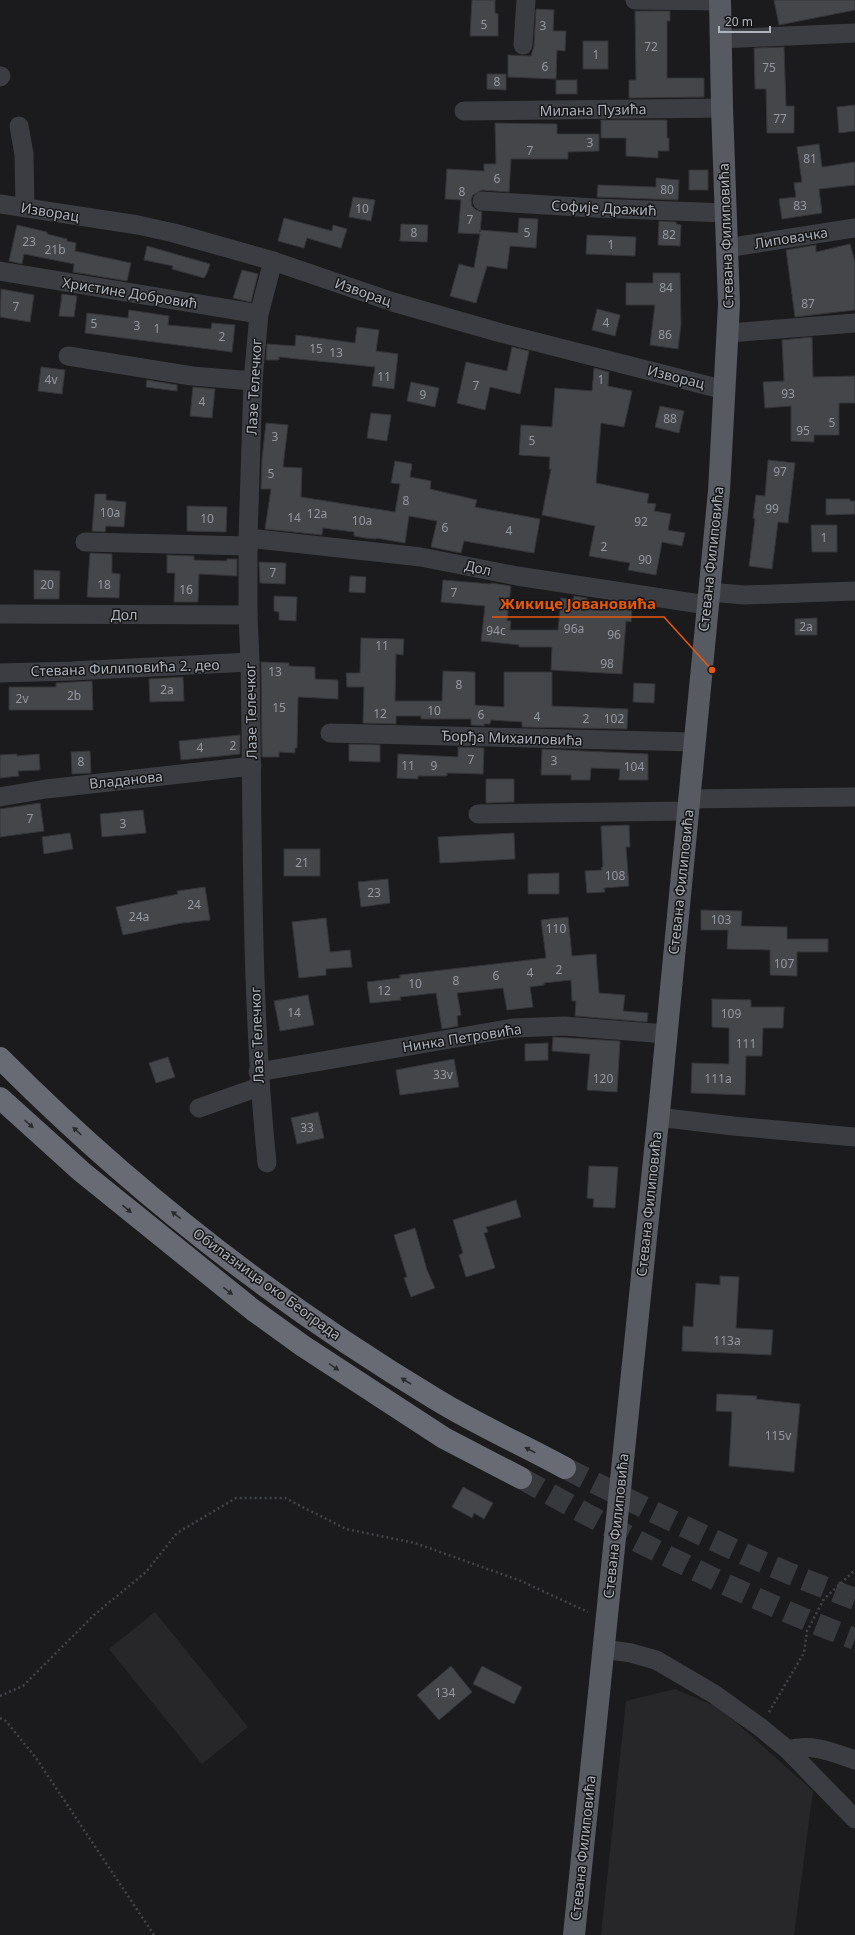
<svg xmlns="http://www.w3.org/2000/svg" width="855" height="1935" font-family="'Noto Sans',sans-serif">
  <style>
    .built { fill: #27272a }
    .building { fill: #45464a; stroke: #353539 }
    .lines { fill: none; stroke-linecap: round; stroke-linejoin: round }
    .highway-tunnel { stroke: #38393d; stroke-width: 22; stroke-dasharray: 22 11; stroke-linecap: butt }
    .path { stroke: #424449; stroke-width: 2.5; stroke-dasharray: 2 3; stroke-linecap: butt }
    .minor { stroke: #3c3d42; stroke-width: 19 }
    .major { stroke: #585a61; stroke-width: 22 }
    .highway { stroke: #686b73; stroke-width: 22 }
    .oneway { fill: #2a2b2f }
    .labels { text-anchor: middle; stroke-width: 3; stroke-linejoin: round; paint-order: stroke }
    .number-label { font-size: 12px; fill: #9498a0 }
    .street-label { font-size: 14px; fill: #aeb3bc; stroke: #161618 }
    .leader { fill: none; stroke: #e8590c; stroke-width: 1.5 }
    .callout-dot { fill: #e8590c; stroke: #161618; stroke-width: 1.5 }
    .callout-label { font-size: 15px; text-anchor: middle; font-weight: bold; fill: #e8590c; stroke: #161618; stroke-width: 3; stroke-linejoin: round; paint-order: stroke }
  </style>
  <rect width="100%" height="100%" fill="#1b1b1d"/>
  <g class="built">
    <path d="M155,1612L248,1727L202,1764L109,1649Z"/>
    <path d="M675,1689L720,1708L813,1791L794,1935H601L626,1701Z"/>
  </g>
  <g class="building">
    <path d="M472,0H495V13L498,14V36H470Z"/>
    <path d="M774,0H855V10L779,25Z"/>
    <path d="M536,9L554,10L553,31H566L565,51L557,50L556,79L508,77V55L531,56L534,46Z"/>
    <path d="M635,11H670V21H667V78H704V97L629,98V80H636Z"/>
    <rect x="583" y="41" width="25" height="28"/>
    <path d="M784,47L786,106H794V133H767L766,89H755L754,48Z"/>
    <path d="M487,74H506V90L487,89Z"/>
    <rect x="556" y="80" width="21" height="14"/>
    <path d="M855,105V131L839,133L837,107Z"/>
    <path d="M601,120H667V138H669V151H658V158L626,156V138H601Z"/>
    <path d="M495,123L557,124V134H599V151L568,152V159H511L509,192L482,190L473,195L471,200L472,206L476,210L482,212L480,232V230L518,233L519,218L538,219L536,248L510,246L507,269L487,266L476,303L450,296L459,264L474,268L480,234L458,233L461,200L445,199L447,169L484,171V164H496Z"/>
    <path d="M819,144L822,167L855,162V185L819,189L822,213L782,219L779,199L796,197L794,183L802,182L797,147Z"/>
    <rect x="689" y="170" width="19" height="20"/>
    <path d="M656,178L679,180L678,200L597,197L598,185L656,187Z"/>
    <path d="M353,197L375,200L371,221L349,217Z"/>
    <path d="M284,218L332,231L333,225L347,229L341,248L307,238L304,248L278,241Z"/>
    <path d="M659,221L676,222V224L681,225L680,246L658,245Z"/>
    <path d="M401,224L428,225L427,242L400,241Z"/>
    <path d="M17,225L47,232V234L67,239V241L76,243L75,251L131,263L127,281L73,272L74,264L24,254L22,264L9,261Z"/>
    <path d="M587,235L636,237L635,256L586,254Z"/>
    <path d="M850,244L855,262V310L795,317L786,250L816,245V252Z"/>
    <path d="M147,246L210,264L207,273L204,278L172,269L173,266L144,260Z"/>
    <path d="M242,270L258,274L251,302L233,298Z"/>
    <path d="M653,273H680L681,324L678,349L650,345L655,305H626V283H653Z"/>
    <path d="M1,289L34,295L30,322L0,317Z"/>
    <path d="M62,294L77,296L74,317L59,316Z"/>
    <path d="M597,309L620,315L615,336L592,330Z"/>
    <path d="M129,310L169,316L168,325L211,329L212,323L235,325L232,352L85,333L87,313L128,318Z"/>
    <path d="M357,327L379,330L376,351L398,354L394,389L372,386L375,367L279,357V360H266L267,344L295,346L296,335L355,343Z"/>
    <path d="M812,337L813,377L855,376V403H839V435H814V442L791,441V406L765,408L763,382L784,381L782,340Z"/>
    <path d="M512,347L529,351L520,394L490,387L485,410L457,403L466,362L507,371Z"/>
    <path d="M41,367L65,370L62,394L38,391Z"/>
    <path d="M594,368L609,372L608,386L632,391L624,427L601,423L596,483L649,494L647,503L656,504L654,511L671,514L668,530L685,533L682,546L662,542L656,575L628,570L630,563L589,556L595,526L542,515L551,469H549L550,457L519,455L521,425L552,427L555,388L592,391Z"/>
    <path d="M147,380L177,385V391L146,387Z"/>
    <path d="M411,382L439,388L435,407L407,401Z"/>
    <path d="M193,387L215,389L212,418L190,416Z"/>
    <path d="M660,406L684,411L679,433L655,427Z"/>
    <path d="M371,413L391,415L387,441L367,438Z"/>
    <path d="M266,423L288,425L283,467L302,468L301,497L395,512L400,484L391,483L395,461L412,464L410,477L431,481L430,489L477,500L475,507L540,519L534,553L464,541L461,553L431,547L437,521L409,516L405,543L376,538V539L365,538L354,536V532L323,528L322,535L265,529L271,489H261L262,459Z"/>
    <path d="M768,460L795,463L788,523L778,522L772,569L749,566L755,519L753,518L756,495L765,496Z"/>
    <path d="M95,494H106V500L126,502L124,527L106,526L105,532L92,531Z"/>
    <path d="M826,499H850V501H855V514L826,515Z"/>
    <path d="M187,506L227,507L226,532L187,531Z"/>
    <path d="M811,525H837V552H812Z"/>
    <path d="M90,553L112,554V573L120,574L119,598L87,597Z"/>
    <path d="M167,555L194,556V560L227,561V559H237V576L199,574L198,602H174L175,573H167Z"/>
    <path d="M259,562L286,563L285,584L260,583Z"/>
    <path d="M34,570L60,571L59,599H34Z"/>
    <path d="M350,576L366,577L365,593L349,592Z"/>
    <path d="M443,580L491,584V583L511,586L507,621H511L510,630H558L561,598L573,600L574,596L587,598V601L632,605L631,622L626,621L622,674L551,670L552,647H519V645L481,641L485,606L441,602Z"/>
    <path d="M274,596L297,597L296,621L279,620V612L274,611Z"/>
    <path d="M817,618V635H795V619Z"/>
    <path d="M361,638L404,639L403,655L396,654L395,701H442L443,671L475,672V705L504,707V672H552V706L628,709L627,729L522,727V722L491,720L490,724H484V726L471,725V719H421V716H396V724L363,723L364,687H347L346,673H360Z"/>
    <path d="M261,662L289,663V666L315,667V679L338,680V699L298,697L297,748H295V753L279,752V757H262Z"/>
    <path d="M183,677L184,701L150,702L149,679Z"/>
    <path d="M92,681L93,710H9V687H56V683Z"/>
    <path d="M634,683L655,684L654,703L633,702Z"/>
    <path d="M240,735V754L181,760L179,741Z"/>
    <path d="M349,744L380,745V762L349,761Z"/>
    <path d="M458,747L484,748L483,774L447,773V776H418V779L397,778L398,754L458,757Z"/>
    <path d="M542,749L648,754V780H619L620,769L591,768L590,780H571V775H541Z"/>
    <path d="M90,751L91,773L72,774L71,752Z"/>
    <path d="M17,754V756L39,754L40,770L18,771L19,776L0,778V755Z"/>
    <path d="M486,779H514V802L486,803Z"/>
    <path d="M40,803L44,831L0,837V809Z"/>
    <path d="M143,810L146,833L102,837L100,814Z"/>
    <path d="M629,825L630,847H626L629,886L604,888L605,892L587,893L585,871L602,870L601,867H603L601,826Z"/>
    <path d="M70,833L73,849L44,854L42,837Z"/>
    <path d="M514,833L515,859L440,863L438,837Z"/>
    <rect x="284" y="849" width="36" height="27"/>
    <path d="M559,873V894H528V874Z"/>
    <path d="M388,879L390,903L361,907L358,882Z"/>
    <path d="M205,887L210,920L182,923L123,935L116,907L178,894L177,891Z"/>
    <path d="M701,910L742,911L741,926L787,927V939H828V952H797V976L770,975V950L727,949L728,930H701Z"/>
    <path d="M568,917L572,956L596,954L599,993L625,995L623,1011L648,1013L647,1022L575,1016L576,1001H572L571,980L544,983V985L530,987L533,1007L507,1010L503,988L457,993L461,1015L457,1016L458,1026L442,1029L436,993L400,997L401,1000L370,1003L367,982L400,978V975L546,958L541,920Z"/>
    <path d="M326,918L330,952L350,950L352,967L326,969V975L299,978L292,922Z"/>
    <path d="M308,995L314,1025L280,1031L274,1001Z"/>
    <path d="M712,999L751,1000V1007H784L783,1028H763L762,1056H746L745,1095L691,1093L692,1063L729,1064V1028L712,1027Z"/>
    <path d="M553,1037L620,1041L617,1092L587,1090L590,1054L552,1051Z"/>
    <path d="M548,1043V1060L525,1061V1044Z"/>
    <path d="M168,1057L175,1077L156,1083L149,1063Z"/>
    <path d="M454,1059L459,1087L400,1095L396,1070Z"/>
    <path d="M318,1112L324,1138L297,1144L291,1118Z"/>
    <path d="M589,1166L618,1167L615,1208L593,1207L594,1199L587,1198Z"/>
    <path d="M516,1200L521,1217L486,1227L488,1232L484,1233L495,1268L466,1277L459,1255L463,1253L453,1220Z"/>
    <path d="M415,1228L427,1270L435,1288L411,1297L404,1278L407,1277L394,1235Z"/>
    <path d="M720,1276L739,1277L736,1328L773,1330L771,1355L682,1351L683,1326L693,1327L696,1283L720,1285Z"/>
    <path d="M717,1394L757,1396L756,1399L800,1404L794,1472L729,1466L732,1412L716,1411Z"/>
    <path d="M463,1487L493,1503L484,1519L474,1513L472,1518L452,1507Z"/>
    <path d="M451,1666L472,1692L439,1720L417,1695Z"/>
    <path d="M482,1666L522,1687L514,1704L473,1684Z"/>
  </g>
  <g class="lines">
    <g class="highway-tunnel">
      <path d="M565,1468C659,1515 756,1563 855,1599"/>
      <path d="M521,1478C629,1539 739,1595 855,1639"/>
    </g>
    <g class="path">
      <path d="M0,1696L23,1686L94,1615L146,1572L177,1533L236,1498H285L346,1529L415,1543L521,1581L588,1612"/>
      <path d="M769,1712L804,1653L807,1631L824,1599L855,1570"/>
      <path d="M0,1718L6,1721L36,1758L154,1935"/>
    </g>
    <g class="minor">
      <path d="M635,0L720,1"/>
      <path d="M720,39L855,33"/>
      <path d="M523,45L526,0"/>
      <path d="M0,77L1,76"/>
      <path d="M464,111L722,108"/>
      <path d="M19,126L24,154L25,208"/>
      <path d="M482,201L595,208L726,213"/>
      <path d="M0,204L138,225L174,233L273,261L393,302L501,333L725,390"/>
      <path d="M726,248L855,228"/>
      <path d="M0,271L259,314"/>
      <path d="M729,333L855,323"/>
      <path d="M68,356L192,376L253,381"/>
      <path d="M248,538L421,557L517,576L707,605"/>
      <path d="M85,542L249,546"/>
      <path d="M708,592L745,595L855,591"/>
      <path d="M0,614L248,615"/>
      <path d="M0,673L72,671L250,662"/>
      <path d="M330,733L694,742"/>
      <path d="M0,797L46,789L252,766"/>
      <path d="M689,799L855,797"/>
      <path d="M478,814L687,811"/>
      <path d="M258,1072L513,1028L564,1026L666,1034"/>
      <path d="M199,1108L259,1087"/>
      <path d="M658,1117L733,1126L855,1137"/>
      <path d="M267,1163C250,997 253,829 250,662L248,615V538L253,381L259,314L273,261"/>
      <path d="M604,1649L631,1653L656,1660L714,1694L760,1727L788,1750L855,1819"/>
      <path d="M788,1750C811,1743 832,1752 855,1760"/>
    </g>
    <path class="major" d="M574,1935L661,1092L719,491L729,304L722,108L720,0"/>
    <g class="highway">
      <path d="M0,1058C130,1189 279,1305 437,1400C478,1425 523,1445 565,1468"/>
      <path d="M0,1098L82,1172L253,1310L303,1346L444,1438L521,1478"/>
    </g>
  </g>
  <defs><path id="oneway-solid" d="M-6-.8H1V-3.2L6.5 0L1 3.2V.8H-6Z"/></defs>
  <g class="oneway">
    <use href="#oneway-solid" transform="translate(29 1124) rotate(42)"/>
    <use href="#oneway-solid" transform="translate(77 1131) rotate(-138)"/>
    <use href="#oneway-solid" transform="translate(127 1209) rotate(40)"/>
    <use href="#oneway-solid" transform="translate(176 1215) rotate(-142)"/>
    <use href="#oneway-solid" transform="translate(228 1291) rotate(38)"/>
    <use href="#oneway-solid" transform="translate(334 1367) rotate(34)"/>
    <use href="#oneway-solid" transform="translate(406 1381) rotate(-148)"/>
    <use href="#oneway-solid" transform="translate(530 1450) rotate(-152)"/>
  </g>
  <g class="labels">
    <g class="number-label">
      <text x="484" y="29">5</text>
      <text x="543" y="30">3</text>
      <text x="651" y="51">72</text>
      <text x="596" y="59">1</text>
      <text x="545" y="71">6</text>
      <text x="769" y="72">75</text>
      <text x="497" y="86">8</text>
      <text x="780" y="123">77</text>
      <text x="590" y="147">3</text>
      <text x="530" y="155">7</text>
      <text x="810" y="163">81</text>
      <text x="497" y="183">6</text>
      <text x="667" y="194">80</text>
      <text x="462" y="196">8</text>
      <text x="800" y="210">83</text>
      <text x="362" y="213">10</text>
      <text x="470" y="224">7</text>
      <text x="414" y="237">8</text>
      <text x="527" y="237">5</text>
      <text x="669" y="239">82</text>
      <text x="29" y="246">23</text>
      <text x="611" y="249">1</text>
      <text x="55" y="254">21b</text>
      <text x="666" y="292">84</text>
      <text x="808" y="308">87</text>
      <text x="16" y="311">7</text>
      <text x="606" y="327">4</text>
      <text x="94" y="328">5</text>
      <text x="137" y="330">3</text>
      <text x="157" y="333">1</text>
      <text x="665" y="339">86</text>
      <text x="222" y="341">2</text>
      <text x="316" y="353">15</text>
      <text x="336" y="357">13</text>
      <text x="384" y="381">11</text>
      <text x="51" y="384">4v</text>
      <text x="601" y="384">1</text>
      <text x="476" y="390">7</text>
      <text x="788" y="398">93</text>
      <text x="423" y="399">9</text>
      <text x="202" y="406">4</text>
      <text x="670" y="423">88</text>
      <text x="832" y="427">5</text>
      <text x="803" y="435">95</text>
      <text x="275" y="441">3</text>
      <text x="532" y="445">5</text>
      <text x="780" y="476">97</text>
      <text x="271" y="478">5</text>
      <text x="406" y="505">8</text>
      <text x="772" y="513">99</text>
      <text x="110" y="517">10a</text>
      <text x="317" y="518">12a</text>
      <text x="294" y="522">14</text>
      <text x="207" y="523">10</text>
      <text x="362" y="525">10a</text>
      <text x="641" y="526">92</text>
      <text x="445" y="532">6</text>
      <text x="509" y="535">4</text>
      <text x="824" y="542">1</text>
      <text x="604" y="551">2</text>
      <text x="645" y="564">90</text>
      <text x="273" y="577">7</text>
      <text x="47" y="589">20</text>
      <text x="104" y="589">18</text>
      <text x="186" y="594">16</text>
      <text x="454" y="597">7</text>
      <text x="806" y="631">2a</text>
      <text x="574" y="633">96a</text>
      <text x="496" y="635">94c</text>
      <text x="614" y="639">96</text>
      <text x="382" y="650">11</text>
      <text x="607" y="668">98</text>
      <text x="275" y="676">13</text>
      <text x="459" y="689">8</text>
      <text x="167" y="694">2a</text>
      <text x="74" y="700">2b</text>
      <text x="22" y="703">2v</text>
      <text x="279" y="712">15</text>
      <text x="434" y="715">10</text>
      <text x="380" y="718">12</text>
      <text x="481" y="719">6</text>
      <text x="537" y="721">4</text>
      <text x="586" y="723">2</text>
      <text x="614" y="723">102</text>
      <text x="233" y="750">2</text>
      <text x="200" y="752">4</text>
      <text x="471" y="764">7</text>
      <text x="554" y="765">3</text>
      <text x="81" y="766">8</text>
      <text x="408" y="770">11</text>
      <text x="434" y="770">9</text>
      <text x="634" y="771">104</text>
      <text x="30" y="823">7</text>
      <text x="123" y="828">3</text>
      <text x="302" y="867">21</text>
      <text x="615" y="880">108</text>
      <text x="374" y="897">23</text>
      <text x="194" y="909">24</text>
      <text x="139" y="921">24a</text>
      <text x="721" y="924">103</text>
      <text x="556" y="933">110</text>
      <text x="784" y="968">107</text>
      <text x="559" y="974">2</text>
      <text x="530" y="977">4</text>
      <text x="496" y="980">6</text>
      <text x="456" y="985">8</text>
      <text x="415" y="988">10</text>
      <text x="384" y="995">12</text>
      <text x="294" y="1017">14</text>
      <text x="731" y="1018">109</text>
      <text x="746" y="1048">111</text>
      <text x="443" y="1079">33v</text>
      <text x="603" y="1083">120</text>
      <text x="718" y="1083">111a</text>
      <text x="307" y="1132">33</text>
      <text x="727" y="1345">113a</text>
      <text x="778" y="1440">115v</text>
      <text x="445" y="1697">134</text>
    </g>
    <g class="street-label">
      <text transform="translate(593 110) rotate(-1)" y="5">Милана Пузића</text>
      <text transform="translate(604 208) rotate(3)" y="5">Софије Дражић</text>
      <text transform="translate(50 212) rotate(9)" y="5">Изворац</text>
      <text transform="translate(726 236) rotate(-92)" y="5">Стевана Филиповића</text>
      <text transform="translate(791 238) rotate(-9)" y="5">Липовачка</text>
      <text transform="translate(363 292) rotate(19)" y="5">Изворац</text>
      <text transform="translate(130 293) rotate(9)" y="5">Христине Добровић</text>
      <text transform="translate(676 377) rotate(14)" y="5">Изворац</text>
      <text transform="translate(254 387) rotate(-87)" y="5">Лазе Телечког</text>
      <text transform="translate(711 559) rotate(-84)" y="5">Стевана Филиповића</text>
      <text transform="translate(478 568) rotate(12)" y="5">Дол</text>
      <text x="124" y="620">Дол</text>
      <text transform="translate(125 668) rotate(-2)" y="5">Стевана Филиповића 2. део</text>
      <text transform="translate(251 711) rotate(-91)" y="5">Лазе Телечког</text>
      <text transform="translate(512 738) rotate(2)" y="5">Ђорђа Михаиловића</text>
      <text transform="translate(126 780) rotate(-6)" y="5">Владанова</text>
      <text transform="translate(681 882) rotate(-84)" y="5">Стевана Филиповића</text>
      <text transform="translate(257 1035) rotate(-92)" y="5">Лазе Телечког</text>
      <text transform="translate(462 1038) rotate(-9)" y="5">Нинка Петровића</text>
      <text transform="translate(649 1204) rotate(-84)" y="5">Стевана Филиповића</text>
      <text transform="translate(267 1284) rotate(36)" y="5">Обилазница око Београда</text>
      <text transform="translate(616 1526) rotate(-84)" y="5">Стевана Филиповића</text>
      <text transform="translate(583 1848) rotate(-84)" y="5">Стевана Филиповића</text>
    </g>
  </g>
  <path class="leader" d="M712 670L664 617H492"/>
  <circle class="callout-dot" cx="712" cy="670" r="4"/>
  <g class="callout-label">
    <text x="578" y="609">Жикице Јовановића</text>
  </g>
  <path d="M719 26v6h51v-6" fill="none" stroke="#aeb3bc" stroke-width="2"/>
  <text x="725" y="26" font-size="12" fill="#aeb3bc" stroke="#161618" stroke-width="3" paint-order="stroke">20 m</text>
</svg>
